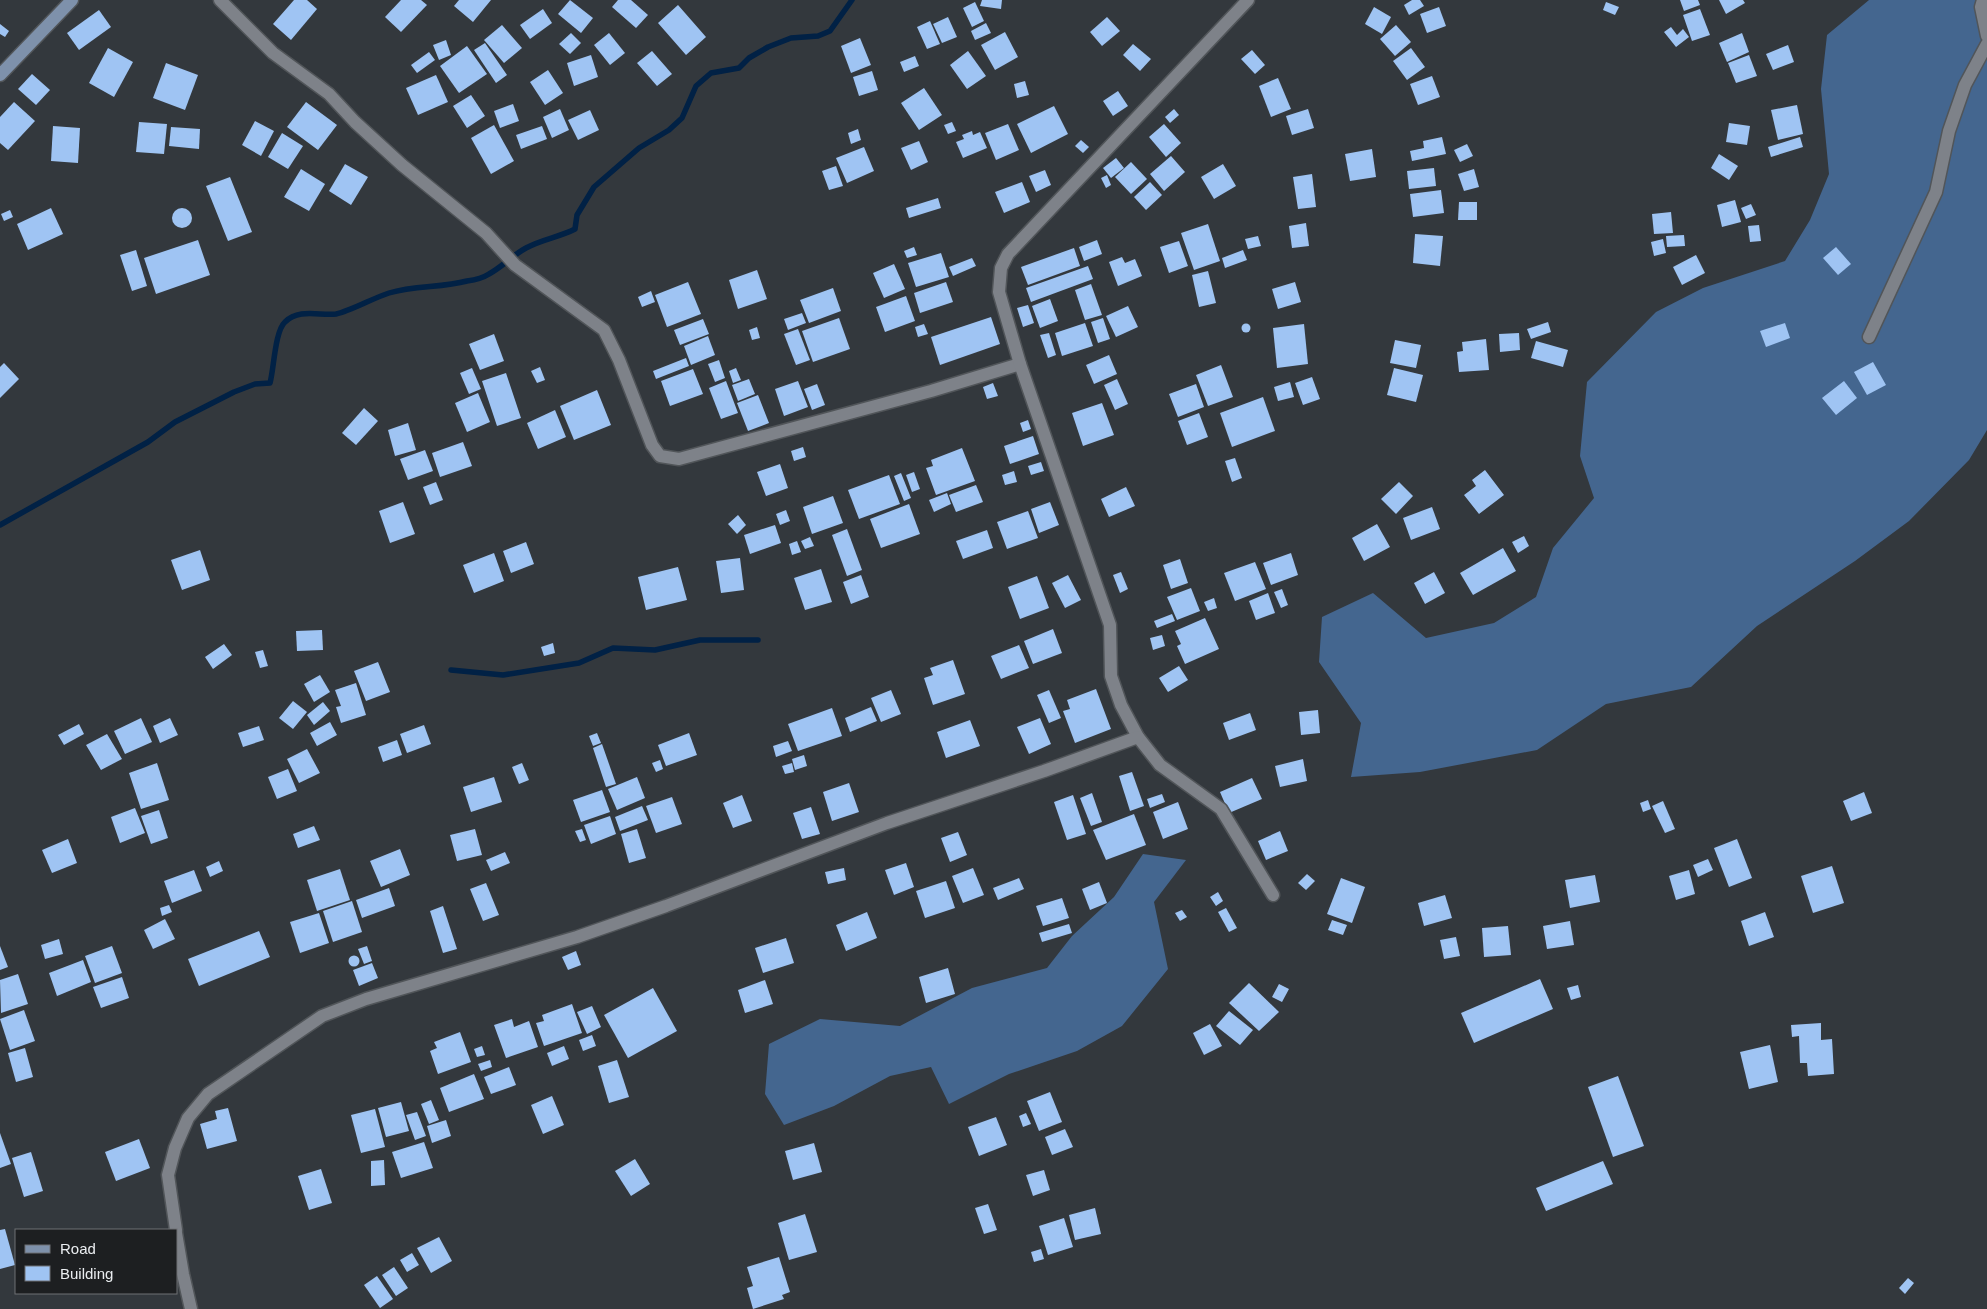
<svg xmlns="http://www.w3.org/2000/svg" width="1987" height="1309" font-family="Helvetica,sans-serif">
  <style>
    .forest { fill: #44668f }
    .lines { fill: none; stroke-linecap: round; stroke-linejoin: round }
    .stream { stroke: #012145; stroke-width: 5.5 }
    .building { fill: #9fc4f3 }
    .street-casing { stroke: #515559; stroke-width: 15 }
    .secondary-casing { stroke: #515559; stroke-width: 15 }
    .street { stroke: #7e8289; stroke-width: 12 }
    .secondary { stroke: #7e91ab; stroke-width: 12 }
  </style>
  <rect width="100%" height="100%" fill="#33383d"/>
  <g class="forest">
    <path d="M1869,0H1987V430L1969,460L1909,521L1855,561L1757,626L1691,687L1606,704L1537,750L1420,772L1351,777L1361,723L1319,662L1322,617L1373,593L1426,638L1494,623L1536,597L1553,548L1594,498L1580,456L1587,382L1656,312L1703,288L1785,261L1810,220L1829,174L1821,89L1827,35Z"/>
    <path d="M1143,854L1186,860L1154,902L1168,969L1122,1026L1077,1051L1009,1074L949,1104L931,1067L890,1076L834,1106L784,1125L765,1094L769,1044L820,1019L900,1026L972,988L1047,968L1072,936L1114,897Z"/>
  </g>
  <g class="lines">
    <g class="stream">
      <path d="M0,525L148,442L175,422L234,392L255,384L270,383C274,368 275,331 285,322C299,308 320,316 336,314C351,311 373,298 389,293C415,285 441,288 467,281C474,280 483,278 489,274C502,267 513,255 526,248C542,239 560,237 575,229L577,215L594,187L639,148L669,130L682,118L696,86L711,73L739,68L749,58L768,47L791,38L818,36L830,31L852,0"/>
      <path d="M451,670L503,675L579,663L613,648L655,650L700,640H758"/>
    </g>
  </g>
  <g class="building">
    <path d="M294,0H307L317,9L291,40L273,24Z"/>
    <path d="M401,0H421L427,5L401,32L385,17Z"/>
    <path d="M459,0H491L473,22L454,6Z"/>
    <path d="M570,0L593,18L581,33L558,14Z"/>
    <path d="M618,0H631L648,15L636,28L612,7Z"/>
    <path d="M982,0H1002L1001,9L980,6Z"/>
    <path d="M1412,0H1420L1424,6L1409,15L1404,5Z"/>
    <path d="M1680,0H1698L1700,5L1684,11Z"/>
    <path d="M1719,0H1743L1745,3L1726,14Z"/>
    <path d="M975,2L984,21L972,27L963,8Z"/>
    <path d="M1606,2L1619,7L1615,15L1603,10Z"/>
    <path d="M678,5L706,37L686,55L658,23Z"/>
    <path d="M1374,7L1391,17L1382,34L1365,24Z"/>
    <path d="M1439,7L1446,26L1427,33L1420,14Z"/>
    <path d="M543,9L552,23L530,39L520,25Z"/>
    <path d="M1700,9L1710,35L1692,41L1683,15Z"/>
    <path d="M99,10L111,27L79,50L67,33Z"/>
    <path d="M948,17L957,37L942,43L933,24Z"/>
    <path d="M1107,17L1120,31L1102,46L1090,32Z"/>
    <path d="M930,21L940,44L927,49L917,27Z"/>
    <path d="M986,23L991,33L975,40L971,31Z"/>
    <path d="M0,24L9,31L5,37L0,34Z"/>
    <path d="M502,25L522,48L504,63L484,40Z"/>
    <path d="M1396,25L1411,42L1395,56L1380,39Z"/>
    <path d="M1671,27L1677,35L1683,29L1689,37L1676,47L1664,32Z"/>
    <path d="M1005,32L1018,57L995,70L981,45Z"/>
    <path d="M571,33L581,43L570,54L559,44Z"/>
    <path d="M609,33L625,53L610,65L594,45Z"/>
    <path d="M1742,33L1749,52L1727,62L1719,43Z"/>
    <path d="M860,38L871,65L851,73L841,46Z"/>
    <path d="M446,40L451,55L439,60L433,45Z"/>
    <path d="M485,43L507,75L496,83L474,50Z"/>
    <path d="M1133,44L1151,59L1140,71L1123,55Z"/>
    <path d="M1788,45L1794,62L1773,70L1766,54Z"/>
    <path d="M467,46L487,74L459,93L440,66Z"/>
    <path d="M108,48L133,62L114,97L89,83Z"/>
    <path d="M1411,48L1425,67L1407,80L1393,61Z"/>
    <path d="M1252,50L1265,65L1255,74L1241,59Z"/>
    <path d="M652,51L672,74L657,86L637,63Z"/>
    <path d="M968,51L986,76L967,89L950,65Z"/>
    <path d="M429,52L435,60L417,73L411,65Z"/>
    <path d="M591,55L598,77L574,86L567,63Z"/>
    <path d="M1749,55L1757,76L1736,83L1728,63Z"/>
    <path d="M915,56L919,66L904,72L900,62Z"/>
    <path d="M166,63L198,75L185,110L153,98Z"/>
    <path d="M548,70L563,93L545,105L530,82Z"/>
    <path d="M872,71L878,90L859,96L853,77Z"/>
    <path d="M32,74L50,90L36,105L18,89Z"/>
    <path d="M436,75L448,102L418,115L406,88Z"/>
    <path d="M1432,76L1440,97L1418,105L1410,84Z"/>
    <path d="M1278,78L1291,109L1271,117L1259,86Z"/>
    <path d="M1025,81L1029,95L1017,98L1014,84Z"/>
    <path d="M924,88L942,115L919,130L901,103Z"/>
    <path d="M1118,91L1128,106L1113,116L1103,101Z"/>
    <path d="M471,95L485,116L467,128L453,106Z"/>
    <path d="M14,102L35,121L8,150L0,143V117Z"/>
    <path d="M306,102L337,125L318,150L287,127Z"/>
    <path d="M513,104L519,121L500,128L494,111Z"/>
    <path d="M1797,105L1803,134L1778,140L1771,110Z"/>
    <path d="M1054,106L1068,134L1031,153L1017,124Z"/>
    <path d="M560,109L569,130L552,138L543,117Z"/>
    <path d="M1174,109L1179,115L1170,123L1165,117Z"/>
    <path d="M1308,109L1314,128L1292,135L1286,116Z"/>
    <path d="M590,110L599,130L578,140L568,120Z"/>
    <path d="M255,121L274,131L261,156L242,145Z"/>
    <path d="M139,122L167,124L164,154L136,152Z"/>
    <path d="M952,122L956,131L948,134L944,125Z"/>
    <path d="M1729,123L1750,126L1747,145L1726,142Z"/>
    <path d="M1008,124L1019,150L996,160L985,133Z"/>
    <path d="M1164,124L1181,143L1166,157L1149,137Z"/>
    <path d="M494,125L514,161L491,174L471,138Z"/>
    <path d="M53,126L80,128L78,163L51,161Z"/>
    <path d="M542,126L547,139L521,149L516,135Z"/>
    <path d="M171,127L200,129L199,149L169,146Z"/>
    <path d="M858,129L861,140L851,144L848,133Z"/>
    <path d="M972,131L973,135L980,132L987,148L963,158L956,142L964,139L962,135Z"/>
    <path d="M282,133L303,146L288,169L268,157Z"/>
    <path d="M1442,137L1446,154L1412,161L1410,151L1424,148L1423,141Z"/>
    <path d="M1800,137L1803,147L1771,157L1768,147Z"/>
    <path d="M1081,140L1089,147L1083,153L1075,146Z"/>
    <path d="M919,141L928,162L911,170L901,148Z"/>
    <path d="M1467,144L1473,156L1460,162L1454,150Z"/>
    <path d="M864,147L874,171L847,183L836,158Z"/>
    <path d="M1372,149L1376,177L1350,181L1345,154Z"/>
    <path d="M1719,154L1738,166L1729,180L1711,168Z"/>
    <path d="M1171,156L1185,172L1164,191L1150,174Z"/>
    <path d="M1116,158L1124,168L1111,178L1103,168Z"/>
    <path d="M1131,162L1147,179L1131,194L1115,177Z"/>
    <path d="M345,164L368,177L351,205L329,191Z"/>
    <path d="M1223,164L1236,186L1214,199L1201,177Z"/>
    <path d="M836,166L843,186L829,190L822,171Z"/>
    <path d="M1434,168L1436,186L1409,189L1407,171Z"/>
    <path d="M301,169L325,184L309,211L284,197Z"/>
    <path d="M1474,169L1479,187L1464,191L1458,174Z"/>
    <path d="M1045,170L1051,185L1036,192L1029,176Z"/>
    <path d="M1312,174L1316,207L1298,209L1293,177Z"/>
    <path d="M1107,175L1111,185L1106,188L1101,178Z"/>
    <path d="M230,177L252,232L228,241L206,186Z"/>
    <path d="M1022,182L1030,202L1004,213L995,192Z"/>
    <path d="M1150,182L1162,195L1146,210L1134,197Z"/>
    <path d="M1441,190L1444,213L1413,217L1410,194Z"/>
    <path d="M938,198L941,208L909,218L906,208Z"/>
    <path d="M1735,200L1741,222L1722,227L1717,205Z"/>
    <path d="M1459,202H1477V220H1458Z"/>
    <path d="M1751,204L1756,215L1746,219L1741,208Z"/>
    <path d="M51,208L63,234L28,250L17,224Z"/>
    <circle cx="182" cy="218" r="10"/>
    <path d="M10,210L13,217L4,221L1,214Z"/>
    <path d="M1671,212L1673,233L1654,234L1652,214Z"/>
    <path d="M1306,223L1309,246L1292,248L1289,226Z"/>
    <path d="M1208,224L1220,261L1194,270L1181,233Z"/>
    <path d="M1759,225L1761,241L1750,242L1748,226Z"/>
    <path d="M1415,234L1443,236L1440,266L1413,263Z"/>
    <path d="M1684,235L1685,246L1667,247L1666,236Z"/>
    <path d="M1258,236L1261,246L1248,249L1245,239Z"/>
    <path d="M1663,239L1666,253L1654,256L1651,242Z"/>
    <path d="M198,240L210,275L156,294L144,258Z"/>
    <path d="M1097,240L1102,254L1084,261L1079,247Z"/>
    <path d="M1179,241L1188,266L1169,273L1160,247Z"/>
    <path d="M914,247L917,255L907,258L904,251Z"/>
    <path d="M1836,247L1851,264L1838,275L1823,258Z"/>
    <path d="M1074,248L1080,266L1028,285L1021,267Z"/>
    <path d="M136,250L147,286L132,291L120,255Z"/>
    <path d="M1243,250L1247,260L1225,268L1222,258Z"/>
    <path d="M941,253L949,277L916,287L908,263Z"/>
    <path d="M1696,255L1705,273L1682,285L1673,267Z"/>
    <path d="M1122,257L1125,263L1135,259L1142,276L1118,286L1109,262Z"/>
    <path d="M972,258L976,266L953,276L949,267Z"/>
    <path d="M894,264L905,289L884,298L873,273Z"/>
    <path d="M1088,266L1093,279L1031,302L1026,288Z"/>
    <path d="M757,270L767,299L738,309L729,280Z"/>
    <path d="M1208,271L1216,303L1199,307L1192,275Z"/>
    <path d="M688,282L701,314L667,327L655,295Z"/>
    <path d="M946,282L953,302L920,313L914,293Z"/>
    <path d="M1295,282L1301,302L1278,309L1272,289Z"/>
    <path d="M1091,284L1102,315L1085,320L1075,290Z"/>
    <path d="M833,288L841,311L809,323L800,300Z"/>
    <path d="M651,291L655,302L642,307L638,297Z"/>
    <path d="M906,296L915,321L885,332L876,307Z"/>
    <path d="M1050,299L1058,321L1040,328L1032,306Z"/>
    <path d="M1028,305L1034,323L1023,327L1017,308Z"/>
    <path d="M1128,306L1138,327L1116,337L1106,316Z"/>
    <path d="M802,313L806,323L788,330L784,319Z"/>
    <path d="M991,317L1000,344L940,365L931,337Z"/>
    <path d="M839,318L850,349L813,362L802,331Z"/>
    <path d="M1103,318L1110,339L1098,343L1091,322Z"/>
    <path d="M703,319L709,334L680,345L674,330Z"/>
    <path d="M1548,322L1551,332L1531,339L1527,329Z"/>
    <path d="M1085,323L1093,346L1062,356L1055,333Z"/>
    <path d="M1785,323L1790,338L1766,347L1760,331Z"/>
    <circle cx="1246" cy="328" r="4.5"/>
    <path d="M924,324L928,334L918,337L915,327Z"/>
    <path d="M1304,324L1308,364L1277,368L1273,328Z"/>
    <path d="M757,327L760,338L752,340L749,330Z"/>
    <path d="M798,329L810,360L796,365L784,334Z"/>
    <path d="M1049,333L1056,355L1048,358L1040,335Z"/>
    <path d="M1519,333L1520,350L1500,352L1499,334Z"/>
    <path d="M494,334L504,361L480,370L469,344Z"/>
    <path d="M708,336L715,355L691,365L684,346Z"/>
    <path d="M1486,339L1489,370L1459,372L1457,352L1463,351L1462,342Z"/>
    <path d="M1395,340L1421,345L1416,368L1390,363Z"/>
    <path d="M1536,341L1568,350L1563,367L1531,358Z"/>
    <path d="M1109,355L1117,374L1094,384L1086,365Z"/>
    <path d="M686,358L689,366L656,379L653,371Z"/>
    <path d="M719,360L725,378L715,382L708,364Z"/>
    <path d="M1873,362L1886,385L1867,395L1854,372Z"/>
    <path d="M4,363L19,379L0,398V367Z"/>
    <path d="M1221,365L1233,397L1208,406L1196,375Z"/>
    <path d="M540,367L545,380L537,383L531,371Z"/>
    <path d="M472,368L481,389L469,394L460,373Z"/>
    <path d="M736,368L741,380L733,383L729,371Z"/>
    <path d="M1394,368L1423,375L1416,402L1387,395Z"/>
    <path d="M693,369L703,394L670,406L661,381Z"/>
    <path d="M506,373L521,418L497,426L482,381Z"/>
    <path d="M1312,377L1320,399L1303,405L1295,383Z"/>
    <path d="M749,379L755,394L738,401L732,385Z"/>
    <path d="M1117,379L1128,404L1115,410L1104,385Z"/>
    <path d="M726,381L738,413L721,419L709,388Z"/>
    <path d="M798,381L808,407L784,416L775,389Z"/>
    <path d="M1844,381L1857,398L1836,415L1822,398Z"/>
    <path d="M1290,382L1294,397L1278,401L1274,387Z"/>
    <path d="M993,383L998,396L987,399L983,387Z"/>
    <path d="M817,384L825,405L812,410L804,389Z"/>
    <path d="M1196,384L1204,407L1178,417L1169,394Z"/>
    <path d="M597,390L611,425L574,440L560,406Z"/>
    <path d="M478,393L490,422L467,432L455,403Z"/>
    <path d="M758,395L769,423L748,431L737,403Z"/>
    <path d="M1263,397L1275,431L1232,447L1220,413Z"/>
    <path d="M1102,403L1114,435L1083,446L1072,413Z"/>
    <path d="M364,408L378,421L356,445L342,433Z"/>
    <path d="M555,410L566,437L538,449L527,423Z"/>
    <path d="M1199,413L1208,437L1187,445L1178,421Z"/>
    <path d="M1028,420L1031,429L1023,432L1020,423Z"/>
    <path d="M408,423L416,450L395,456L388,430Z"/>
    <path d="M1033,436L1039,454L1010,464L1004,446Z"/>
    <path d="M463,442L472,466L440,477L432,453Z"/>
    <path d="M803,447L806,457L794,461L791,451Z"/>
    <path d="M962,448L975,481L936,495L926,468L933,466L931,460Z"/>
    <path d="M425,450L433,471L408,480L400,459Z"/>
    <path d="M1235,458L1242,478L1232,482L1225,461Z"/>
    <path d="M1041,462L1044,471L1031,475L1028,466Z"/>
    <path d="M780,464L788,488L766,496L757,472Z"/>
    <path d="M1485,470L1504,495L1479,514L1464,495L1476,486L1472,480Z"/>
    <path d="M1014,471L1017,482L1005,485L1002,475Z"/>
    <path d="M914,472L920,489L912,492L906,475Z"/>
    <path d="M901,473L911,498L904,501L894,476Z"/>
    <path d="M889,475L900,504L859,519L848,490Z"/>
    <path d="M436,482L443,500L430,505L423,487Z"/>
    <path d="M1399,482L1413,496L1396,514L1381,499Z"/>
    <path d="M976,485L983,502L956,512L949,495Z"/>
    <path d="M1126,487L1135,506L1109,517L1101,499Z"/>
    <path d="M947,493L951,504L934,512L929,500Z"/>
    <path d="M833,496L843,523L812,534L803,507Z"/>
    <path d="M403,502L415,534L390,543L379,511Z"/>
    <path d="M1050,502L1059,525L1039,533L1031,509Z"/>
    <path d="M909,504L920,534L881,548L870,519Z"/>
    <path d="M1432,507L1440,529L1411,540L1403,518Z"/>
    <path d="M786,510L790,521L780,525L776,514Z"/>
    <path d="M1028,511L1038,538L1007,549L997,522Z"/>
    <path d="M738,515L746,525L737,534L728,524Z"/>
    <path d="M1377,524L1390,547L1364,561L1352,538Z"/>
    <path d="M775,525L781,543L750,554L744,535Z"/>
    <path d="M847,529L862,570L847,576L832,535Z"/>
    <path d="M987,530L993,548L963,559L956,541Z"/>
    <path d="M1524,536L1529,546L1518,553L1512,542Z"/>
    <path d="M810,537L814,546L805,549L801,541Z"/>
    <path d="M797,541L801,552L792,555L789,544Z"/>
    <path d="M526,542L534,564L511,573L503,551Z"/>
    <path d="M1503,548L1516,571L1473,595L1460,573Z"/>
    <path d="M200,550L210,580L182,590L171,560Z"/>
    <path d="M494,553L504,581L474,593L463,565Z"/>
    <path d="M1291,553L1298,575L1271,585L1263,563Z"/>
    <path d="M740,558L744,590L721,593L716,561Z"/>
    <path d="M1180,559L1188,583L1171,589L1163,565Z"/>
    <path d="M1255,562L1266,589L1235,601L1224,573Z"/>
    <path d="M678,567L687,600L646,610L638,577Z"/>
    <path d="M821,569L832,602L805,610L794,578Z"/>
    <path d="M1121,572L1128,589L1120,593L1113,575Z"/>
    <path d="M1434,572L1445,593L1425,604L1414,583Z"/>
    <path d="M861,575L869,597L851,604L843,582Z"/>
    <path d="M1068,575L1081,600L1065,608L1052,583Z"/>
    <path d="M1037,576L1049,608L1020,619L1008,587Z"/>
    <path d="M1191,588L1200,611L1177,620L1167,597Z"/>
    <path d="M1282,589L1288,605L1281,608L1274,592Z"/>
    <path d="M1268,593L1275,613L1256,620L1249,601Z"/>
    <path d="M1214,598L1217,608L1208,611L1204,602Z"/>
    <path d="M1172,614L1175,621L1157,628L1154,621Z"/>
    <path d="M1205,618L1219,649L1185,664L1177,646L1181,644L1175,631Z"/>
    <path d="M1053,629L1062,653L1033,664L1024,641Z"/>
    <path d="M322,630L323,650L297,651L296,631Z"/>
    <path d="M1162,635L1165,646L1153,650L1150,638Z"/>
    <path d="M553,643L555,653L544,656L541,647Z"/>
    <path d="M224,644L232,655L213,669L205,657Z"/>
    <path d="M1019,645L1029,668L1001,679L991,656Z"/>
    <path d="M263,650L268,666L260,668L255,652Z"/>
    <path d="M953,660L965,694L933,705L924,678L933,675L930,668Z"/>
    <path d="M378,662L390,692L366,701L354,671Z"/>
    <path d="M1179,666L1188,680L1168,692L1159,678Z"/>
    <path d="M320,675L330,692L314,702L304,684Z"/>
    <path d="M356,683L366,715L341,723L336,707L341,706L335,690Z"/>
    <path d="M1096,689L1111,729L1075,743L1063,711L1070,709L1067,700Z"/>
    <path d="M891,690L901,714L881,722L871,698Z"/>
    <path d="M1049,690L1061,718L1049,723L1037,695Z"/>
    <path d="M293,701L307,712L293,729L279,718Z"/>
    <path d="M323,702L330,711L314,725L307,715Z"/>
    <path d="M871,707L877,721L850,732L845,718Z"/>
    <path d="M832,708L842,736L798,751L788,724Z"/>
    <path d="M1318,710L1320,733L1301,735L1299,712Z"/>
    <path d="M1250,713L1256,730L1229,740L1223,723Z"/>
    <path d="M141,718L152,742L125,754L114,731Z"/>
    <path d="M170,718L178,735L160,743L153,726Z"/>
    <path d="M1040,718L1051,744L1029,754L1017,727Z"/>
    <path d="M970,720L980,746L946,758L937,732Z"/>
    <path d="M330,722L337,735L317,746L310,733Z"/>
    <path d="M79,724L84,734L64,745L58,735Z"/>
    <path d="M424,725L431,744L407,753L400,734Z"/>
    <path d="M259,726L264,740L243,747L238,733Z"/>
    <path d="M597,733L601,743L593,746L589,736Z"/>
    <path d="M689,733L697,755L666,766L658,745Z"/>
    <path d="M107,734L122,759L101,770L86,745Z"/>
    <path d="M397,740L402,755L383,762L378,747Z"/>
    <path d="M788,741L792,751L776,757L773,746Z"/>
    <path d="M602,744L616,784L606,787L593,748Z"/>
    <path d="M307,749L320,773L299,783L287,759Z"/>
    <path d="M804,755L807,766L795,770L792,759Z"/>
    <path d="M1303,759L1307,781L1280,787L1275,766Z"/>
    <path d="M660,760L663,769L656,772L652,763Z"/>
    <path d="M157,763L169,800L141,809L129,773Z"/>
    <path d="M522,763L529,780L519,784L512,767Z"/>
    <path d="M792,763L794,772L785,774L782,766Z"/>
    <path d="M288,769L297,791L277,799L268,777Z"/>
    <path d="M1132,772L1144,806L1130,811L1119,776Z"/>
    <path d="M494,777L502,802L471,812L463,787Z"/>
    <path d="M637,777L645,798L617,810L608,789Z"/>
    <path d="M1252,778L1262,799L1229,813L1220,792Z"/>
    <path d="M849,783L859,812L832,821L823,792Z"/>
    <path d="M602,790L610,812L581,822L573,800Z"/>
    <path d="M1864,792L1872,813L1851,821L1843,801Z"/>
    <path d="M1092,793L1102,822L1091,826L1080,798Z"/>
    <path d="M1162,794L1165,802L1150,808L1147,799Z"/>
    <path d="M742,795L752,821L733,828L723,803Z"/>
    <path d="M1073,795L1086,834L1067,840L1054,802Z"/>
    <path d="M672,797L682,824L656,833L646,806Z"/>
    <path d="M1648,800L1651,809L1643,812L1640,803Z"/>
    <path d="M1663,801L1675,829L1665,833L1652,806Z"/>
    <path d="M1178,802L1188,829L1163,839L1153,812Z"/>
    <path d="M642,806L648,820L620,831L615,817Z"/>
    <path d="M811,807L820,834L802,839L793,813Z"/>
    <path d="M135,808L145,833L120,843L111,817Z"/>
    <path d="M159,810L168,838L151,844L141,816Z"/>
    <path d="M1134,814L1146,845L1106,860L1093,830Z"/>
    <path d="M610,816L616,834L591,844L584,825Z"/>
    <path d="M314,826L320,840L298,848L293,834Z"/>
    <path d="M475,829L482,855L457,861L450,835Z"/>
    <path d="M582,829L586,840L580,842L575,831Z"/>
    <path d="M637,829L646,858L629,863L621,834Z"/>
    <path d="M1280,831L1288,851L1266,860L1258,841Z"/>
    <path d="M958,832L967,855L950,862L941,838Z"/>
    <path d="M68,839L77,863L52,873L42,850Z"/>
    <path d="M1737,839L1752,878L1729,887L1714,848Z"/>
    <path d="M400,849L410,875L381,887L370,861Z"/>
    <path d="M505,852L510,863L491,871L486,860Z"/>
    <path d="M1708,859L1713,870L1698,877L1693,865Z"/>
    <path d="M219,861L223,871L210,877L206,867Z"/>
    <path d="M906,863L914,887L894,895L885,870Z"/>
    <path d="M1832,866L1844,903L1813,913L1801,876Z"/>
    <path d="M844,868L846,880L828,884L825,872Z"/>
    <path d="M973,868L984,895L963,903L952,876Z"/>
    <path d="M340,869L350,900L317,911L307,880Z"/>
    <path d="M194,870L202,891L172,903L164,881Z"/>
    <path d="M1689,870L1695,894L1676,900L1669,876Z"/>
    <path d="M1307,874L1315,881L1306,890L1298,883Z"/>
    <path d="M1595,875L1600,902L1570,908L1565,880Z"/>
    <path d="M1019,878L1024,889L998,900L993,888Z"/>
    <path d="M1341,878L1365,887L1352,923L1327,914Z"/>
    <path d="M946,881L955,908L925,918L916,891Z"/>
    <path d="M1099,882L1107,903L1090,910L1082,889Z"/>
    <path d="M486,883L499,915L483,921L470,889Z"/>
    <path d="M389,888L395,906L362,918L356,900Z"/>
    <path d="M1218,892L1223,901L1216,906L1210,897Z"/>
    <path d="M1445,895L1452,918L1424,926L1418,903Z"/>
    <path d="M1062,898L1069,918L1043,926L1036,906Z"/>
    <path d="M352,901L362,932L333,942L323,911Z"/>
    <path d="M169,905L172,912L162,916L160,908Z"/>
    <path d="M443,906L457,949L443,953L430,911Z"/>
    <path d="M1226,908L1237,928L1229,932L1218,912Z"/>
    <path d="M1182,910L1187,917L1180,921L1175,913Z"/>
    <path d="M867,912L877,938L846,951L836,925Z"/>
    <path d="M1765,912L1774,937L1749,946L1741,921Z"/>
    <path d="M319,913L329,943L300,953L290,922Z"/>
    <path d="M165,919L175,939L153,949L144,930Z"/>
    <path d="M1332,920L1347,925L1343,935L1328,930Z"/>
    <path d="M1570,921L1574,945L1547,949L1543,926Z"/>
    <path d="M1069,924L1072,933L1042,942L1039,933Z"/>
    <path d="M1508,926L1511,955L1484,957L1482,928Z"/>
    <path d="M259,931L270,957L199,986L188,959Z"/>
    <path d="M1456,937L1460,956L1444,959L1440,940Z"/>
    <path d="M786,938L794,963L763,973L755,948Z"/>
    <path d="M59,939L63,954L45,959L41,945Z"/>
    <path d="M0,946L8,967L0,970Z"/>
    <path d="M112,946L122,973L95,983L85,956Z"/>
    <path d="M367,946L372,961L364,964L358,949Z"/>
    <path d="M576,951L581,965L568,970L562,957Z"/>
    <circle cx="354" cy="961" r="5.5"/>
    <path d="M83,960L91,982L57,996L49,973Z"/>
    <path d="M372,963L378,978L359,986L353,970Z"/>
    <path d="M948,968L955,994L926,1003L919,977Z"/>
    <path d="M18,974L28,1004L1,1013L0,980Z"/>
    <path d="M122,977L129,998L101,1008L93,987Z"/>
    <path d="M1540,979L1553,1009L1474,1043L1461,1013Z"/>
    <path d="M765,980L773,1004L745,1013L738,990Z"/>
    <path d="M1249,983L1279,1012L1259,1031L1229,1003Z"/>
    <path d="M1279,984L1289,989L1282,1002L1272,997Z"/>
    <path d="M1578,985L1581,997L1571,1000L1567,988Z"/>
    <path d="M653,988L677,1031L628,1058L604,1015Z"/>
    <path d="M572,1004L582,1033L544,1046L536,1023L544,1021L542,1015Z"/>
    <path d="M592,1006L601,1027L587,1034L577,1012Z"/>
    <path d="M24,1010L35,1041L10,1050L0,1019Z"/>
    <path d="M1229,1011L1253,1030L1240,1045L1216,1026Z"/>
    <path d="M512,1019L514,1027L529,1021L538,1047L506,1058L494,1025Z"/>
    <path d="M1821,1023V1040L1832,1039L1834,1074L1808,1076L1807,1063H1800L1799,1036L1792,1037L1791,1025Z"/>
    <path d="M1210,1024L1222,1046L1204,1055L1193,1033Z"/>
    <path d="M460,1032L471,1062L438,1074L430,1051L437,1048L434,1042Z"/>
    <path d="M592,1035L596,1046L583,1051L579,1040Z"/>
    <path d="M1770,1045L1778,1082L1749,1089L1740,1052Z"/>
    <path d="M482,1046L485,1055L477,1057L474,1049Z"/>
    <path d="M564,1046L569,1059L552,1066L547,1053Z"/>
    <path d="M25,1048L33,1077L16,1082L8,1053Z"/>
    <path d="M490,1060L492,1067L481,1071L478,1064Z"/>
    <path d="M617,1060L629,1097L609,1103L598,1066Z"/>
    <path d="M509,1067L516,1085L491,1094L484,1077Z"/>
    <path d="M474,1074L484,1099L449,1112L440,1088Z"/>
    <path d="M1618,1076L1644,1146L1613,1157L1588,1087Z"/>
    <path d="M1050,1092L1062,1122L1039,1131L1027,1101Z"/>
    <path d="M552,1096L564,1125L543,1134L531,1105Z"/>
    <path d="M431,1100L439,1120L429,1124L421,1104Z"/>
    <path d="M401,1102L409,1131L386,1137L378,1108Z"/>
    <path d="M228,1108L237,1141L207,1149L200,1124L217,1119L215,1111Z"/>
    <path d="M375,1109L385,1147L361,1153L351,1115Z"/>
    <path d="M417,1112L426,1136L415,1140L406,1115Z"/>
    <path d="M1026,1113L1031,1124L1023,1127L1019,1116Z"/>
    <path d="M996,1117L1007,1145L979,1156L968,1127Z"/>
    <path d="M446,1120L451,1136L432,1143L427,1126Z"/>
    <path d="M1065,1129L1073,1147L1052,1155L1045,1137Z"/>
    <path d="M0,1133L11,1164L0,1168Z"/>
    <path d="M139,1139L150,1168L116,1181L105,1152Z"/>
    <path d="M424,1142L433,1168L401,1178L392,1152Z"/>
    <path d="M814,1143L822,1172L793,1180L785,1151Z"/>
    <path d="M31,1152L43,1191L24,1197L12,1158Z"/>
    <path d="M635,1159L650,1184L631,1196L615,1171Z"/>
    <path d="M384,1160L385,1185L371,1186V1161Z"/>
    <path d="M1603,1161L1613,1184L1546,1211L1536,1188Z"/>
    <path d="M321,1169L332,1203L309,1210L298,1176Z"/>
    <path d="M1044,1170L1050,1190L1033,1196L1026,1175Z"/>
    <path d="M988,1204L997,1230L984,1234L975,1208Z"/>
    <path d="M1095,1208L1101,1234L1075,1240L1069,1215Z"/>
    <path d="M805,1214L817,1252L789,1260L778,1223Z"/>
    <path d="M1064,1218L1073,1247L1048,1255L1039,1226Z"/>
    <path d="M5,1229L15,1265L0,1269V1230Z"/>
    <path d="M439,1237L452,1261L431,1273L417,1248Z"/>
    <path d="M1041,1249L1044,1259L1034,1262L1031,1252Z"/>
    <path d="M412,1253L419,1265L407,1272L400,1260Z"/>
    <path d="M779,1257L790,1292L782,1295L784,1299L753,1309L747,1288L753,1286L747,1267Z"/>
    <path d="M394,1267L408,1288L396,1296L382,1275Z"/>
    <path d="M377,1276L393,1299L380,1308L364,1285Z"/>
    <path d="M1908,1278L1914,1283L1905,1294L1899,1288Z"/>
  </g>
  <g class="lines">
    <g class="street-casing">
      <g id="street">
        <path d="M220,0L273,53L329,94L355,122L402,165L486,233L515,265L604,330L619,360L652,445L660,456L679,459L931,391L1020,364"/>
        <path d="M1248,0L1008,254L1001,268L999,292L1020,364L1110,625L1111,676L1121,705L1138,737L1160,765L1221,809L1273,895"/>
        <path d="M1983,0L1981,7L1987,36"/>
        <path d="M1869,337L1936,192L1949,131L1965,85L1987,44"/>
        <path d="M176,1230L168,1175L175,1148L188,1118L208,1094L322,1016L366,999L577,937L666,906L887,823L1044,771L1138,737"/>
        <path d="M176,1233L183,1274L191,1309"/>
      </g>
    </g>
    <g class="secondary-casing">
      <path id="secondary" d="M0,75L72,0"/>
    </g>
    <use href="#street" class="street"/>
    <use href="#secondary" class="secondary"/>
  </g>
  <rect x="15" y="1229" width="162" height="65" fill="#1d1f21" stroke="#6f7174"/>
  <rect x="25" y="1245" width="25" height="8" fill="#7e91ab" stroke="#6f7174"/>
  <text x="60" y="1254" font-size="15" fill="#eaedf0">Road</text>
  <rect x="25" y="1266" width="25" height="15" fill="#9fc4f3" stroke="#6f7174"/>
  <text x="60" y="1279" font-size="15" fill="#eaedf0">Building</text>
</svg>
